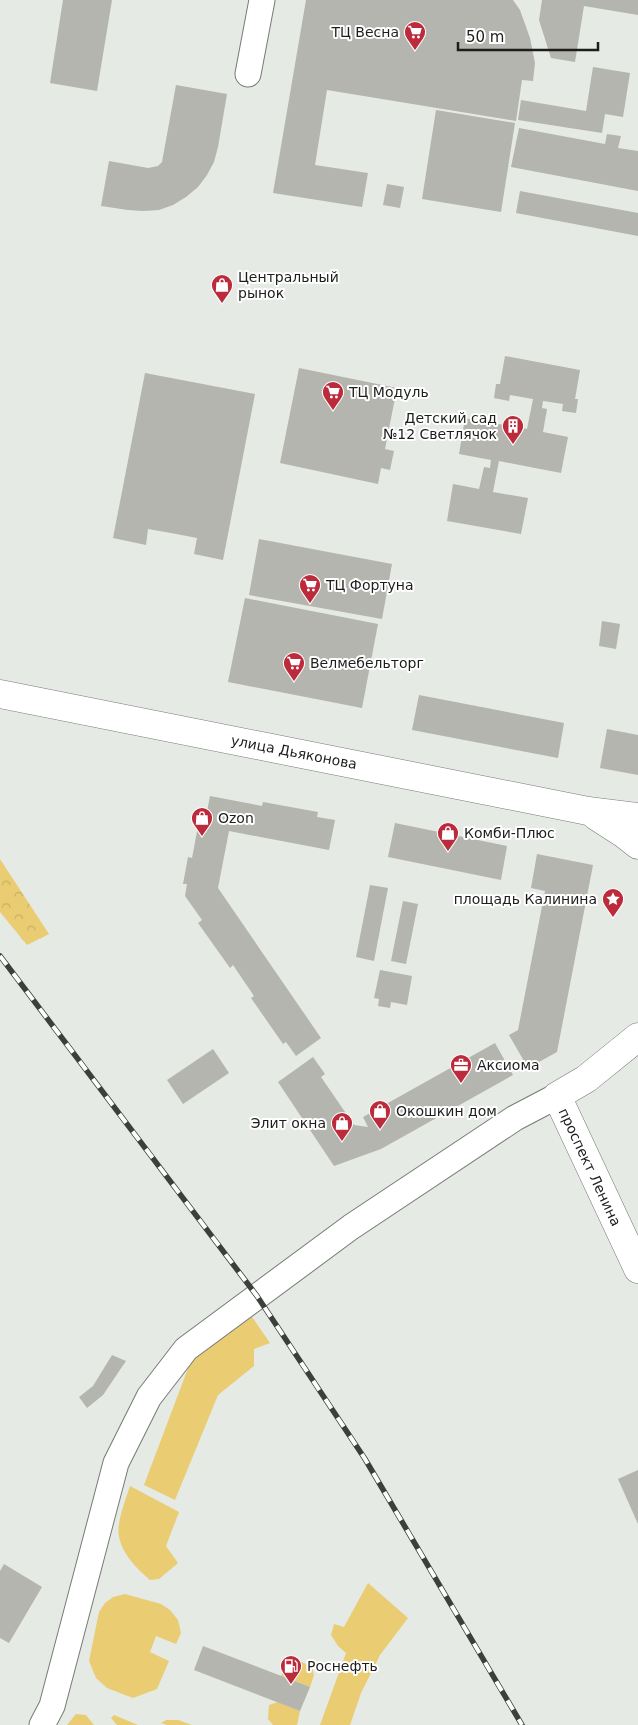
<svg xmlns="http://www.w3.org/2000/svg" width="638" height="1725" font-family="'DejaVu Sans',sans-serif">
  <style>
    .green { fill: #eacc73 }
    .forest { fill: url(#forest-crowns) }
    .building { fill: #b4b5ae }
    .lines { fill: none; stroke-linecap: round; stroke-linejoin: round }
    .minor-casing { stroke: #777b76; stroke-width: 27 }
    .major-casing { stroke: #777b76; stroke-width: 29 }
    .minor { stroke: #fff; stroke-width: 25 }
    .major { stroke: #fff; stroke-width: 28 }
    .rail-casing { stroke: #3d3f3c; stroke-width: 5.5 }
    .rail { stroke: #fff; stroke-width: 4; stroke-dasharray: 11; stroke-linecap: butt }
    .labels { text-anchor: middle; stroke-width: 4; stroke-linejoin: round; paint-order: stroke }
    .poi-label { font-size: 14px; fill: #1d1e1c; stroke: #fff; text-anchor: start }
    .street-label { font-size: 14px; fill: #1d1e1c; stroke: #fff }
  </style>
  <defs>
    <pattern id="forest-crowns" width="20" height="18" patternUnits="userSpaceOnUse" patternTransform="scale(1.25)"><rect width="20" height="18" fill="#eacc73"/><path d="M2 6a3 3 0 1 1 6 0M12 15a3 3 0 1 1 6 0" fill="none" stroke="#c8af63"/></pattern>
  </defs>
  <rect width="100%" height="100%" fill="#e5eae4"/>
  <g class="green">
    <path d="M250,1314L270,1343L254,1349V1366L218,1395L175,1500L144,1485L193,1355Z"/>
    <path d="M130,1486L179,1512L166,1546L178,1563L159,1579L150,1580C134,1566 115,1547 119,1524C121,1511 126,1498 130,1486Z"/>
    <path d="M368,1583L408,1618L380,1655L361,1693L350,1725H320L346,1653L338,1646L331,1635L334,1624L344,1627Z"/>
    <path d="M125,1594L161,1604L170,1610L178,1620L181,1633L176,1644L156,1636L150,1652L169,1661L157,1689L133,1698L107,1688L96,1678L89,1661L99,1612L105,1603L113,1597Z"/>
    <path d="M293,1661L302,1662L312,1667L314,1675L310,1687L281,1676L286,1665Z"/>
    <path d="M278,1702L300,1711L297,1725H273L268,1719L269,1705Z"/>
    <path d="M76,1714L86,1715L94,1725H67Z"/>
    <path d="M114,1715L138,1725H117L111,1718Z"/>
    <path d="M166,1720H178L192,1725H167L161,1723Z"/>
  </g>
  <path class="forest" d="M0,859L49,934L27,945L0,912Z"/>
  <g class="building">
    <path d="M63,0H112L97,91L50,83Z"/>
    <path d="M306,0H513L520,10L530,38L535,63L533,81L522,80L516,121L327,90L315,165L368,173L362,207L273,193Z"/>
    <path d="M542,0H638V15L584,6L575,62L551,58L539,20Z"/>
    <path d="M593,67L630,73L623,117L605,114L602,133L518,120L521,100L586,111Z"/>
    <path d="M176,85L227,94L218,147L214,162L207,175L198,187L186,197L173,205L159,210L143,211L128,210L101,206L109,161L148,168L158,166L162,162Z"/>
    <path d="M436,110L515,123L501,212L422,199Z"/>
    <path d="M519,128L605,144L607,134L621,136L618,148L638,151V191L511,167Z"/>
    <path d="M387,184L404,187L400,208L383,205Z"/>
    <path d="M520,191L638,213V236L516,213Z"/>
    <path d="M505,356L580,370L575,399H578L576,413L562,411L563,404L543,401L542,408L547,409L543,432L568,437L561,473L499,461L493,492L528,498L521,534L447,521L453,484L479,489L484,467L490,468L491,460L459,454L465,418L527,429L533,399L510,395L509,401L494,398L496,384H500Z"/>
    <path d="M299,368L397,388L385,449L394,451L390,470L381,468L378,484L280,463Z"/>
    <path d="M145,373L255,394L223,560L194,554L197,538L171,533L148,529L146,545L113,538Z"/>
    <path d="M259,539L392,564L382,619L249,595Z"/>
    <path d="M245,598L378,624L362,708L228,682Z"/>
    <path d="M602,621L620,624L616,649L599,646Z"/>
    <path d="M419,695L564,723L558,758L412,730Z"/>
    <path d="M607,729L638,735V775L600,768Z"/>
    <path d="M210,796L262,806L263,802L318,812L317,817L335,820L329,850L229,831L218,888L321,1038L296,1056L286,1042L283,1044L251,998L254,996L233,965L230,968L198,923L202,920L185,896L187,884H183L188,857L192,858L199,821L205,822Z"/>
    <path d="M395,823L507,846L501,880L388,857Z"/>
    <path d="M537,854L593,865L557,1052L528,1068L509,1035L518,1030L545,891L531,888Z"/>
    <path d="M370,885L388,888L374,961L356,957Z"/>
    <path d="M403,901L418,904L406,964L391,961Z"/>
    <path d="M380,970L412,976L407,1005L391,1002L390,1008L378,1006L379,999L374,998Z"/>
    <path d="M495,1043L513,1075L381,1149L334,1166L278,1082L313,1057L325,1074L321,1077L354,1125L368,1127L363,1117Z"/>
    <path d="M213,1049L229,1073L183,1104L167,1080Z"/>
    <path d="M112,1355L126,1361L103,1395L87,1408L79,1397L93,1386Z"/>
    <path d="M638,1470V1524L618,1479Z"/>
    <path d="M4,1564L42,1587L9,1643L0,1638V1571Z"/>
    <path d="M203,1646L310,1687L300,1711L194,1670Z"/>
  </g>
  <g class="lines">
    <g class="minor-casing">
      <g id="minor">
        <path d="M248,74L262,0"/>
        <path d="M42,1725L52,1706L116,1463L149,1397L186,1349L351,1227L515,1118L557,1096"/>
      </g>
    </g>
    <g class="major-casing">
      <g id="major">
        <path d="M0,694L588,811L638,817"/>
        <path d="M596,816L624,834L638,845"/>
        <path d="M638,1037L586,1079L557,1096L638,1269"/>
      </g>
    </g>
    <use href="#minor" class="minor"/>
    <use href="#major" class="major"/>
    <g class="rail-casing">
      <path id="rail" d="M0,956L257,1296L365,1459L522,1725"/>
    </g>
    <use href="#rail" class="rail"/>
  </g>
  <defs>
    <g id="supermarket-pin" transform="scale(1.125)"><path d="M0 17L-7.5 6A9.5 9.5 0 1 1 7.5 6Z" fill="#bc2b3c" stroke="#fff"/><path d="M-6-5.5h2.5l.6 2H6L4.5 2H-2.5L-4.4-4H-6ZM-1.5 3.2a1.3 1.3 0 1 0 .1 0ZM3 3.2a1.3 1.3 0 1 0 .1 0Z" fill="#fff"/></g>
    <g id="shop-pin" transform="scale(1.125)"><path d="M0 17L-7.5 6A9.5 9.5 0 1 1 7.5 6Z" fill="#bc2b3c" stroke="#fff"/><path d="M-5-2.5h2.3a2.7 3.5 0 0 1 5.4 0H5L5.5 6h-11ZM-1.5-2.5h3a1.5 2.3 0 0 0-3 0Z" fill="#fff"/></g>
    <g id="building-pin" transform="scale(1.125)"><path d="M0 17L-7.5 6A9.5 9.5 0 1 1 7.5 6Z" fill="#bc2b3c" stroke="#fff"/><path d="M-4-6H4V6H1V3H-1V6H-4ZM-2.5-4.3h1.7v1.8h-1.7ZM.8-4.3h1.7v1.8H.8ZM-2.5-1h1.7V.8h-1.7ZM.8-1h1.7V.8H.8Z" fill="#fff"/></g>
    <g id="sight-pin" transform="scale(1.125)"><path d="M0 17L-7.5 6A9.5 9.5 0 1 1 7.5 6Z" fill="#bc2b3c" stroke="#fff"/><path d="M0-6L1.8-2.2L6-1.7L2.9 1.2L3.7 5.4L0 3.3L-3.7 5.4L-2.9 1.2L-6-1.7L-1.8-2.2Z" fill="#fff"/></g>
    <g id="office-pin" transform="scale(1.125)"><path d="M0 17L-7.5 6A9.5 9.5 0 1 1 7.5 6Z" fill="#bc2b3c" stroke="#fff"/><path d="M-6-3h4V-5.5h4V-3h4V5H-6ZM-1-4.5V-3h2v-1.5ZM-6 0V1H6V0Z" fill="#fff"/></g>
    <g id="fuel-pin" transform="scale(1.125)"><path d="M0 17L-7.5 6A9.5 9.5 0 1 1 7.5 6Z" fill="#bc2b3c" stroke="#fff"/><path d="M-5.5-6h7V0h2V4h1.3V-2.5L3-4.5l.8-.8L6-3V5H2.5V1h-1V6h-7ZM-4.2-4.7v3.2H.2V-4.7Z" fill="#fff"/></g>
  </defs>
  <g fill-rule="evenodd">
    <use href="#supermarket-pin" x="415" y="32"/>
    <use href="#shop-pin" x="222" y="285"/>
    <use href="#supermarket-pin" x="333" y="392"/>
    <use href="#building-pin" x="513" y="426"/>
    <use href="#supermarket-pin" x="310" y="585"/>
    <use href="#supermarket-pin" x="294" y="663"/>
    <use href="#shop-pin" x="202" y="818"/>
    <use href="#shop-pin" x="448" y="833"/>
    <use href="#sight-pin" x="613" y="899"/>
    <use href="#office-pin" x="461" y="1065"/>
    <use href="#shop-pin" x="380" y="1111"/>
    <use href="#shop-pin" x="342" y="1123"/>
    <use href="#fuel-pin" x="291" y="1666"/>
  </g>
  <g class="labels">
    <g class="poi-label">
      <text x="399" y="37" text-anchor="end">ТЦ Весна</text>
      <text x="238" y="282">Центральный<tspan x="238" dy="16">рынок</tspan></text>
      <text x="349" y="397">ТЦ Модуль</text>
      <text x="497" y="423" text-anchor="end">Детский сад<tspan x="497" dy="16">№12 Светлячок</tspan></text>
      <text x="326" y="590">ТЦ Фортуна</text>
      <text x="310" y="668">Велмебельторг</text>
      <text x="218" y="823">Ozon</text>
      <text x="464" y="838">Комби-Плюс</text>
      <text x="597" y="904" text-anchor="end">площадь Калинина</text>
      <text x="477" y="1070">Аксиома</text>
      <text x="396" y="1116">Окошкин дом</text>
      <text x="326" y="1128" text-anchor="end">Элит окна</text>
      <text x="307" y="1671">Роснефть</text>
    </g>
    <g class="street-label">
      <text transform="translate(294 752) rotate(11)" y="5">улица Дьяконова</text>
      <text transform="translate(590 1167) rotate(65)" y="5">проспект Ленина</text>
    </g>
  </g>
  <path d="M458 42v8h140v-8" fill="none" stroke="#1d1e1c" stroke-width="2.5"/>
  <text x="466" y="42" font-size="15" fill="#1d1e1c" stroke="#ffffff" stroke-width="4" paint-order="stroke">50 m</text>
</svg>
